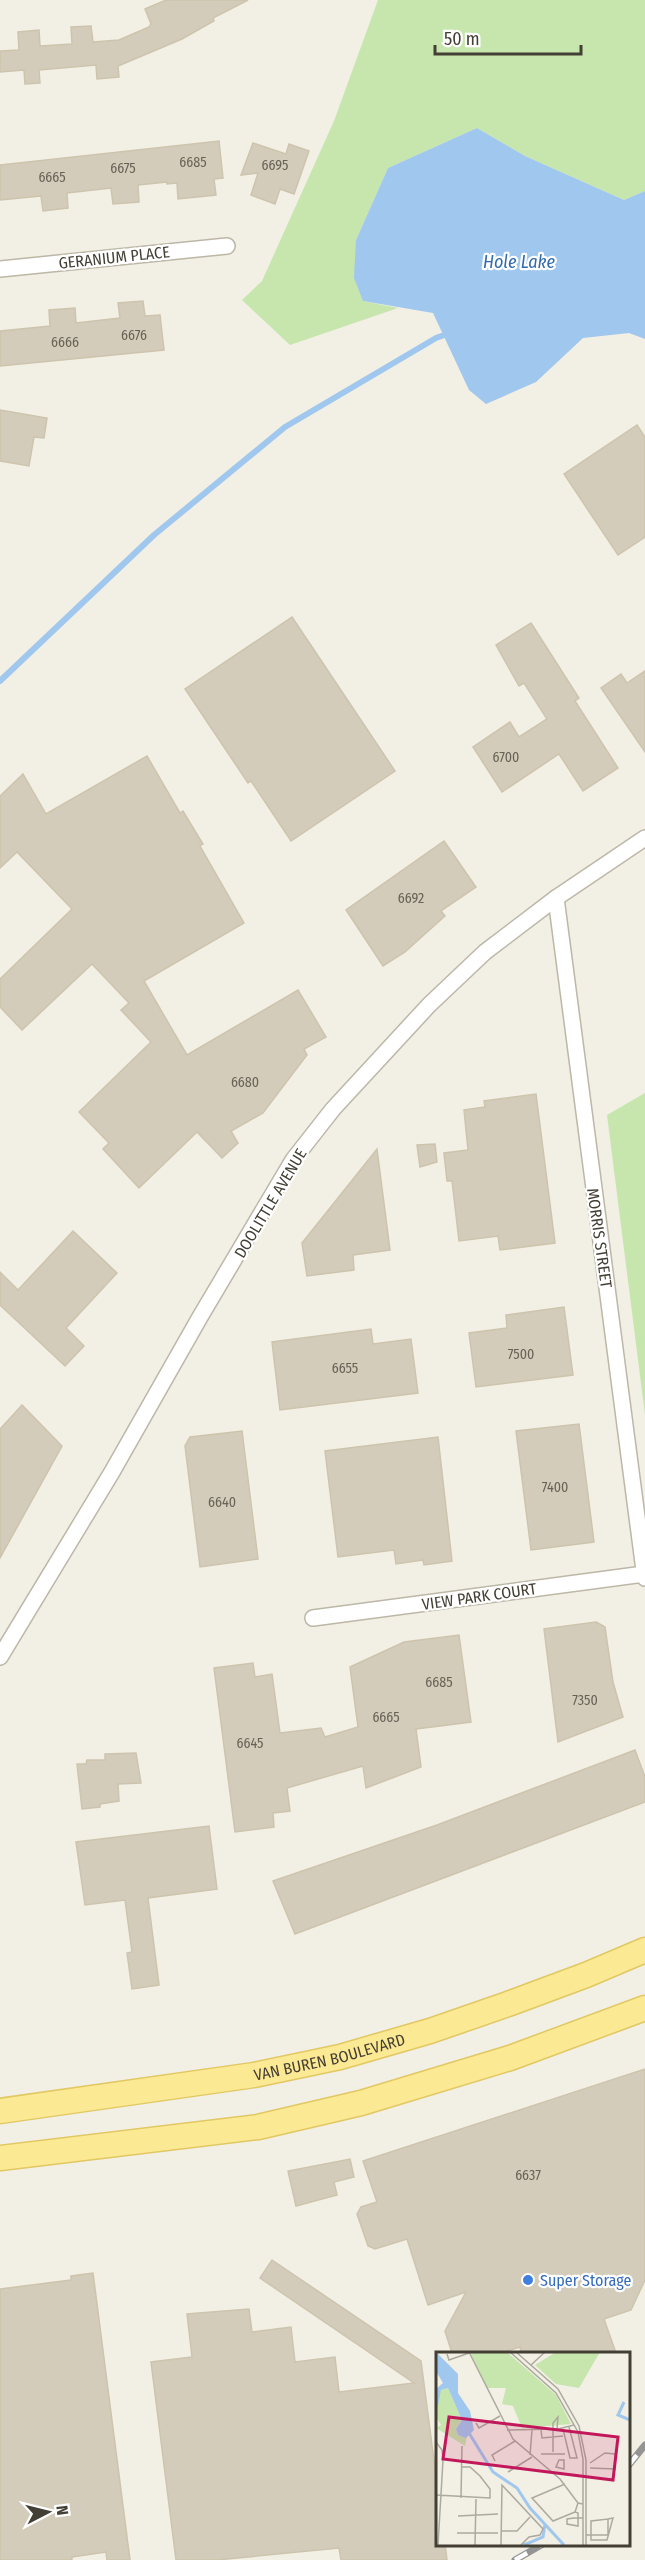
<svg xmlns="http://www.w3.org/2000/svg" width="645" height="2560" font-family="'Fira Sans Condensed',sans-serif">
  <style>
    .green { fill: #c6e6ad }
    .water { fill: #a0c7ee }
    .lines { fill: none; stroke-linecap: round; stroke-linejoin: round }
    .stream { stroke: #a0c7ee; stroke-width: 6 }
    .building { fill: #d3ccba; stroke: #cec4ad; stroke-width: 1.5 }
    .street-casing { stroke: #bdb7a7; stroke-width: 18 }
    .primary-casing { stroke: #e1c863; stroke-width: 27 }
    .street { stroke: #fff; stroke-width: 15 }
    .primary { stroke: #fce993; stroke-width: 24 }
    .rail-casing { stroke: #949494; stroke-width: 7 }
    .rail { stroke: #fff; stroke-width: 4.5; stroke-dasharray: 14; stroke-linecap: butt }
    .shop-dot { fill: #3f7fe0; stroke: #fff; stroke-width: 2 }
    .labels { text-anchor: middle; stroke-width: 4.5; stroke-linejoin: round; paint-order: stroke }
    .number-label { font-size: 14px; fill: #686256 }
    .street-label { font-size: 16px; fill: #443f34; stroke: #fff }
    .shop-label { font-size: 16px; fill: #366cbe; stroke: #fff; text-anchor: start }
    .water-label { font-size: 18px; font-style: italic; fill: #306bad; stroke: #fff }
    .inset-river { fill: none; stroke: #a0c7ee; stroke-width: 3 }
    .inset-road { fill: none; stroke: #aca99e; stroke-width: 1.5 }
    .view { fill: #c2185b; fill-opacity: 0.15; stroke: #c2185b; stroke-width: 3 }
    .inset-edge { fill: none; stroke: #443f34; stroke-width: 3 }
  </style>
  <rect width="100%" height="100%" fill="#f2efe4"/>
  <g class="green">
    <path d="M378,0H645V191L624,200L525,156L477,128L388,168L356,240L363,301L398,308L290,345L242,300L262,281L334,121Z"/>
    <path d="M645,1093V1415L607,1115Z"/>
  </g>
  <path class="water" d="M477,128L525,156L624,200L645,191V339L629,333L583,338L536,382L486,404L469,390L433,313L363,301L354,278L356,240L388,168Z"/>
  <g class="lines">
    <path class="stream" d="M0,681L154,535L285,427L436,338L450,333"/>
  </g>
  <g class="building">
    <path d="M166,0H248L213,18L214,21L182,39L118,66L119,77L97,79L96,65L39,70L40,83L25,84L24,70L0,72V51L19,50L18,32L39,30L40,46L72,44L71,27L91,26L93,42L119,40L149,27L151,24L145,9Z"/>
    <path d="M219,141L223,178L214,179L216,195L178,199L177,183L167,184V182L138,185L139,202L113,204L111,188L67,193L68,208L43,211L41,196L0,200V165Z"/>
    <path d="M253,143L286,154L289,144L309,151L294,194L280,189L275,204L251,195L258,173L241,175Z"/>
    <path d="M143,301L145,316L160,315L164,350L0,366V331L50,326L49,310L75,308L76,323L120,318L118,303Z"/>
    <path d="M0,410L47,418L44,438L34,437L29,466L0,461Z"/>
    <path d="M637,425L645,437V537L618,555L564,474Z"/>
    <path d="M292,617L395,771L291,841L251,781L248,783L185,689Z"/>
    <path d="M531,623L579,698L575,701L618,768L583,791L559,754L502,792L473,747L510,722L519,737L547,719L524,683L519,686L496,645Z"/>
    <path d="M645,671V752L601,688L621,674L627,683Z"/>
    <path d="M147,756L180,813L183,811L203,844L200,846L244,923L144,981L187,1055L298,990L326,1037L304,1049L307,1055L263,1113L231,1131L238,1143L222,1158L197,1132L139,1188L103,1149L109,1143L79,1112L151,1042L121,1010L129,1003L92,964L22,1030L0,1007V979L72,909L17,852L0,868V796L23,774L46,814Z"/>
    <path d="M444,841L476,887L441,911L445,916L405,952L383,966L346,910Z"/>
    <path d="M536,1094L555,1243L500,1250L498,1236L459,1241L452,1181H447L444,1153L468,1150L464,1110L485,1107L484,1101Z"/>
    <path d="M435,1144L437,1162L420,1167L417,1145Z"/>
    <path d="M377,1149L390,1250L353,1255L354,1270L307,1276L302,1243Z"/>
    <path d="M73,1231L117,1273L66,1328L84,1346L65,1366L0,1305V1272L18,1290Z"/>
    <path d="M564,1307L573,1375L476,1387L469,1333L507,1328L506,1315Z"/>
    <path d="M371,1329L373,1344L411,1339L418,1393L280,1410L272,1342Z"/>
    <path d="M22,1405L62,1446L0,1558V1429Z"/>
    <path d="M579,1424L594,1542L531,1550L516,1431Z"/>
    <path d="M242,1431L258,1559L200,1567L185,1446L190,1437Z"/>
    <path d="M438,1437L452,1561L424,1565L423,1560L396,1564L394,1550L338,1557L325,1451Z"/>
    <path d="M596,1622L605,1627L613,1682L623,1717L558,1742L544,1629Z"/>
    <path d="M459,1635L471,1722L416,1729L421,1767L366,1788L363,1766L287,1788L290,1811L273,1813L274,1827L235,1832L214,1668L253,1663L255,1677L272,1674L280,1733L321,1728L325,1737L358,1727L350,1667L404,1642Z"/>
    <path d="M635,1750L645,1777V1802L295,1934L273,1881L437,1825Z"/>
    <path d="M136,1753L141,1783L118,1784L119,1801L100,1804V1807L82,1809L77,1764H86L87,1760H105V1754Z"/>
    <path d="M209,1826L217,1889L148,1898L159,1985L132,1989L127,1953L132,1952L125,1900L85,1905L76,1842Z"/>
    <path d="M645,2069V2280L631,2310L604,2319L616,2353H521L520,2347L501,2353H452L445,2331L466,2292L428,2305L407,2239L375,2249L368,2246L357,2214L361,2207L377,2202L363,2161Z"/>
    <path d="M350,2159L354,2177L334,2182L337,2195L296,2206L288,2171Z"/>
    <path d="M272,2260L421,2361L438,2491V2544H445L447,2560H341L339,2548L217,2560H176L151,2362L192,2357L187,2314L249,2309L252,2332L291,2327L295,2362L335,2357L339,2392L414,2383L260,2278Z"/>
    <path d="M93,2273L130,2560H107L106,2552L72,2557V2560H0V2289L71,2280V2276Z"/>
  </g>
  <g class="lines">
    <g class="street-casing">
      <g id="street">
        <path d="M0,269L227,246"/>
        <path d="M556,898L645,1578"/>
        <path d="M313,1618L644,1574"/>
        <path d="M0,1657L112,1472L200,1317L293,1160L333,1109L429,1005L485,952L556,898L645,838"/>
      </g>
    </g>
    <g class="primary-casing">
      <g id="primary">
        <path id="s1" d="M0,2111L254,2075L340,2057L430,2031L508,2004L586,1975L645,1950"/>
        <path d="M0,2158L258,2127L361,2103L510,2058L645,2008"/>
      </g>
    </g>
    <use href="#street" class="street"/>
    <use href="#primary" class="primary"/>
    <g class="rail-casing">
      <g id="rail">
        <path d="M628,2466L645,2445"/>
        <path d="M515,2560L543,2544"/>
      </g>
    </g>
    <use href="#rail" class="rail"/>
  </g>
  <circle class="shop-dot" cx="528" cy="2280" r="6"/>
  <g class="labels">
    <g class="number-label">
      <text x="193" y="167">6685</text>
      <text x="275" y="170">6695</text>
      <text x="123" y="173">6675</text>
      <text x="52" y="182">6665</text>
      <text x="134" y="340">6676</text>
      <text x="65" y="347">6666</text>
      <text x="506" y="762">6700</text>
      <text x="411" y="903">6692</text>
      <text x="245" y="1087">6680</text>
      <text x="521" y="1359">7500</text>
      <text x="345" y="1373">6655</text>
      <text x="555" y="1492">7400</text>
      <text x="222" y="1507">6640</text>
      <text x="439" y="1687">6685</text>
      <text x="585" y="1705">7350</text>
      <text x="386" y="1722">6665</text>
      <text x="250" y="1748">6645</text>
      <text x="528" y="2180">6637</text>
    </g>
    <g class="street-label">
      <text transform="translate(114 257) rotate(-6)" y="6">GERANIUM PLACE</text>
      <text transform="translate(270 1203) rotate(-59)" y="6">DOOLITTLE AVENUE</text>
      <text transform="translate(600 1238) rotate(82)" y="6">MORRIS STREET</text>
      <text transform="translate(479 1596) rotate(-8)" y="6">VIEW PARK COURT</text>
      <text dy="6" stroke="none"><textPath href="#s1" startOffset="334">VAN BUREN BOULEVARD</textPath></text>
    </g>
    <g class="shop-label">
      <text x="540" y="2286">Super Storage</text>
    </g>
    <g class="water-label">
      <text x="519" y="268">Hole Lake</text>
    </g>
  </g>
  <g transform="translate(436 2352)">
    <rect width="194" height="194" fill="#f2efe4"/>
    <path d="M34,0H71L120,43L135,72L86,76L77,54L66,52L70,36H51ZM120,0H164L143,36L120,32L99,13ZM12,36L26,68L20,77L22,83L31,84L29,94L0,76L5,73L0,65L2,46L5,38Z" fill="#c6e6ad"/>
    <path d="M0,0L22,22V41L34,59L38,78L30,86L22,83L20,77L26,68L12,36L5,38L0,64V37L7,31L0,19Z" fill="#a0c7ee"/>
    <path class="inset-river" d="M188,50L182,63L194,68M33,81L57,120L81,136L94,156L128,193M88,193L107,185L109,172"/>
    <path class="inset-road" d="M33,0L77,87L124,127L142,151L147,152M74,0L120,41L142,80L147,107V193M80,0L122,37L143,74L150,108V193M11,2L13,8L33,1M95,13L109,0M40,71L43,76L64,64M127,77L134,106H141L133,75M71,78L122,77L138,73M105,78L106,86L127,84M0,90L6,98L7,108L2,193M117,100V71L122,65L121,77M105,102H129M94,103L96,78M123,108H128V117L120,115ZM59,109L56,103L79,89M154,116L179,117V102L169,101L154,111M72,120L96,105M129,132L96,146L117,169L139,160M0,143L54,146V137L44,124L34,115H25M25,146L26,94M142,151L139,160L142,161V174L131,172V167L138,166H147M22,164L62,162M66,179H81L94,165M21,181H62M150,183H172V167L155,169V188H171L177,166L172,167M39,193L40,147M65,193L66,133L107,177L104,183L93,185L85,193"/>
    <path class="view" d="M13,65L182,85L177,128L7,107Z"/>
    <rect width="194" height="194" class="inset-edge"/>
  </g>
  <g transform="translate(48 2512) rotate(83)" stroke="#ffffff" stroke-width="4.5" paint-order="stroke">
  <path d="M0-4.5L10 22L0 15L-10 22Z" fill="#443f34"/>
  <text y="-9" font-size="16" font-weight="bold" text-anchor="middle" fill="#443f34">N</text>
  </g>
  <path d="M435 45v9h146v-9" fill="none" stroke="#443f34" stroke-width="3"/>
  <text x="444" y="45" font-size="18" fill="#443f34" stroke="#ffffff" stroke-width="4.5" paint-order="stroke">50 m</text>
</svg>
